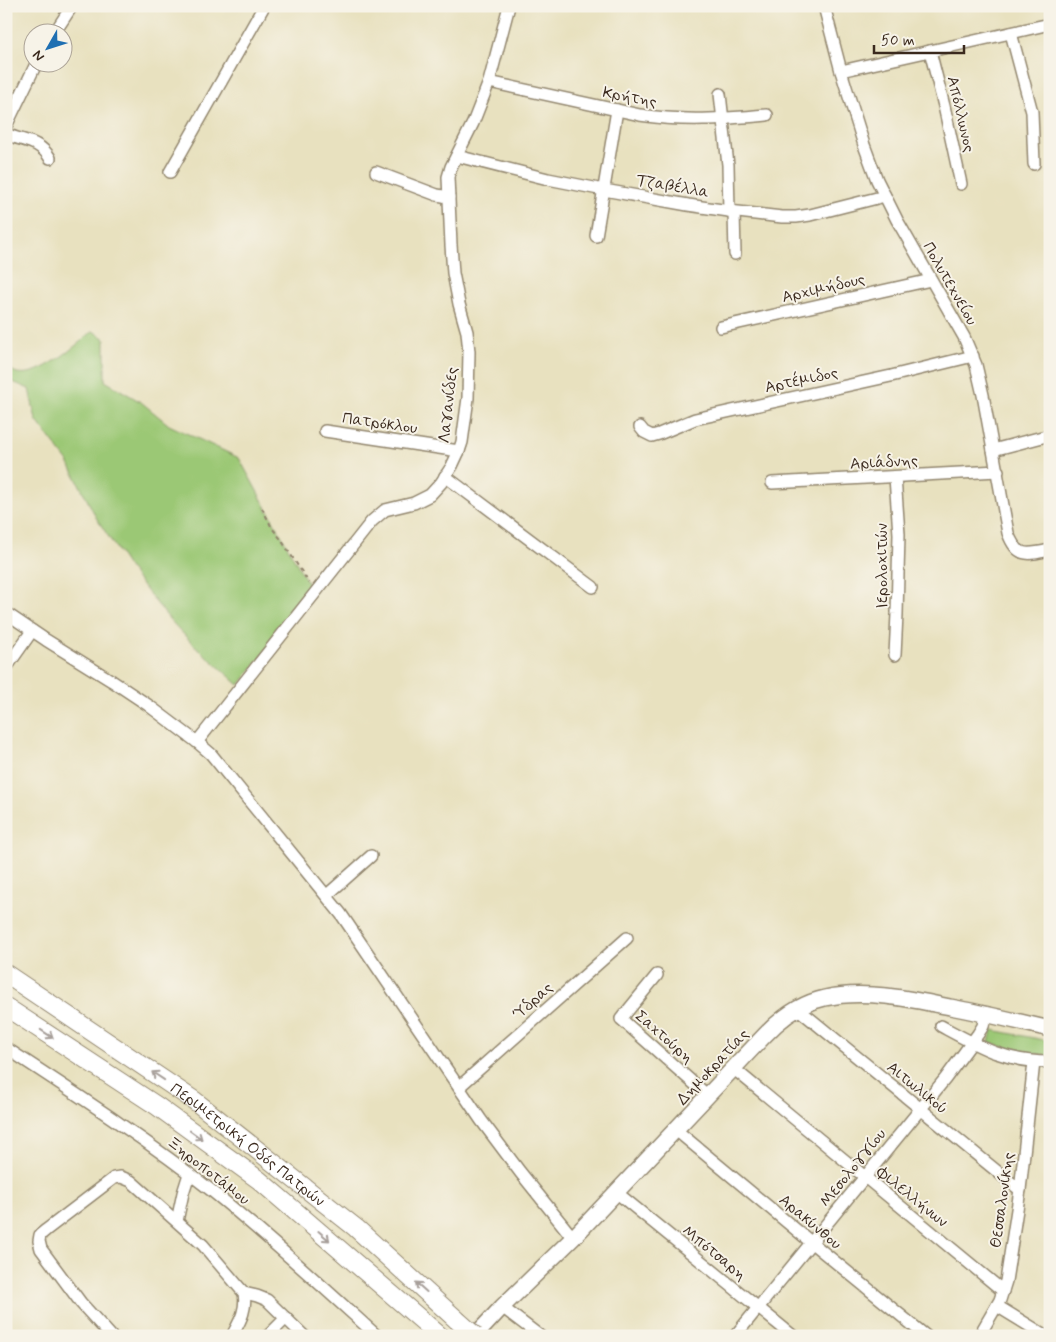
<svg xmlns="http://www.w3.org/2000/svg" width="1056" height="1342" font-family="Mynerve,sans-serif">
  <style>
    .green { fill: #9bc875; stroke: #6b794a }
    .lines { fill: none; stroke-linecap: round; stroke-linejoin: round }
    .minor-casing { stroke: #92866e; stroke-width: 14 }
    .major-casing { stroke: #92866e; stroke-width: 18 }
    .highway-casing { stroke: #92866e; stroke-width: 20 }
    .path { stroke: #92866e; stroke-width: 2; stroke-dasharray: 4 4; stroke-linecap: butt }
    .minor { stroke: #fff; stroke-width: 11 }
    .major { stroke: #fff; stroke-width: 15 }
    .highway { stroke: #fff; stroke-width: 18 }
    .highway-bridge-casing { stroke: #92866e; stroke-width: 20; stroke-linecap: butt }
    .highway-bridge { stroke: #fff; stroke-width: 18 }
    .oneway { stroke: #a79f9a }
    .labels { text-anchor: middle; stroke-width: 4; stroke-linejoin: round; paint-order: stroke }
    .street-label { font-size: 16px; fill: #3b2a1e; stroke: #f7f3e8 }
  </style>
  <rect width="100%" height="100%" fill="#f7f3e8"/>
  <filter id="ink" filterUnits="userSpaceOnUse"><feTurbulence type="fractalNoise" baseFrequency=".02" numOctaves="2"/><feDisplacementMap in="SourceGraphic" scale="10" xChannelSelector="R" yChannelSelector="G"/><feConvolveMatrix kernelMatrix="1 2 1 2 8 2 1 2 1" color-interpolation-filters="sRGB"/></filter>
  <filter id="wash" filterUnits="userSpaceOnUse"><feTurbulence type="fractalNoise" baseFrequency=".0096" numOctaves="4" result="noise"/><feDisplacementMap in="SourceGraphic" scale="20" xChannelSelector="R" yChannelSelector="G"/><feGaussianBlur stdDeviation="1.12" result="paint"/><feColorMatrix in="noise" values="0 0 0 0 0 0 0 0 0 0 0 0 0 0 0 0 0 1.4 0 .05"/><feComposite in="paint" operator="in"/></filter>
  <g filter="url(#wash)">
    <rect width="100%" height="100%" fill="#e8e1bf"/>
    <g class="green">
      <path d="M93,331L105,339V381L141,402L169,425L239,458L313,593L239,685L192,643L170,620L131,571L97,519L68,462L36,420L29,389L6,379V368C10,369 14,372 17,373C41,378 76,345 93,331Z"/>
      <path d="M992,1030L1050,1041V1056L1012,1050L989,1042Z"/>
    </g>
  </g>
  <g filter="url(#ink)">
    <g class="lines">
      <g class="minor-casing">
        <g id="minor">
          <path d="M824,6L841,71L864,145L877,180L897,220L964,337L976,365L983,395L1008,533C1017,558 1027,555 1050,550"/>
          <path d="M55,32L72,6"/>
          <path d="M1011,33L1032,112L1034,164"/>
          <path d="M930,51L944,106L961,184"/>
          <path d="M841,71L1050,24"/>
          <path d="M489,82L640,115C683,122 723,119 767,115"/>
          <path d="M720,94L728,165L729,211"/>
          <path d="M6,126L37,62"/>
          <path d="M6,134C24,142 39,140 50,158"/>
          <path d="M457,156L548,179L604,190L688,205L729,211L782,217H796L810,215L885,196"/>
          <path d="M170,172L264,6"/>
          <path d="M376,172L437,195L449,197"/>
          <path d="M734,212L735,254"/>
          <path d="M596,236L617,110"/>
          <path d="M721,327L931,280"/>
          <path d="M640,427L644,432L652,436L659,434L695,419L891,376L973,356"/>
          <path d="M325,431L459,451"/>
          <path d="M993,450L1050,435"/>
          <path d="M445,476L593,587"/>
          <path d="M772,483L998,471"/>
          <path d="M6,613L46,640L112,681L148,705L197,742L211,754L341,914L481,1120L520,1172L573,1238"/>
          <path d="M895,655L897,614L899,534L895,477"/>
          <path d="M6,668L32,631"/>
          <path d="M197,742L372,521L385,510L414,503L430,495L441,483L452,466L459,451L462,442L468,398L469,352L467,332L459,304L453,273L451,245L448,177L451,167L473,123L489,82L509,6"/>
          <path d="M327,895L371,856"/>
          <path d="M657,975L621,1019L707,1095"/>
          <path d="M797,1008L1020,1190"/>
          <path d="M941,1026C980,1047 1005,1062 1050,1062"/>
          <path d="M6,1048C76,1094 146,1139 212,1191C269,1237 323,1287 377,1336"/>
          <path d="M733,1068L1003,1291"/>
          <path d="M459,1087L627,938"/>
          <path d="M676,1130L812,1243L926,1336"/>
          <path d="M616,1192L793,1336"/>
          <path d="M177,1221L183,1193L189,1174"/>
          <path d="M244,1293L257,1296L267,1300L304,1336"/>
          <path d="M997,1306L1046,1336"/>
          <path d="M502,1307L540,1336"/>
          <path d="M111,1336L81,1303L41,1249L39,1241L40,1235L46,1230L114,1178L121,1177L131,1181L203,1245L244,1293C247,1310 240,1321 232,1336"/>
          <path d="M268,1336L286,1318"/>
          <path d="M735,1336L945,1079L978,1034L983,1026L985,1014"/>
          <path d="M979,1336L1000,1300L1006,1281L1020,1190L1034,1062"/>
        </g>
      </g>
      <g class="major-casing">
        <path id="major" d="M475,1336L502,1307L573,1238L765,1035C782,1017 801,1003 825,998C864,989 911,999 950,1007C983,1013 1016,1021 1050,1029"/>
      </g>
      <g class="highway-casing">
        <g id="highway">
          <path id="s1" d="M6,974L195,1101L356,1228L457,1320"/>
          <path d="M6,1007L157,1106L259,1180L440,1336"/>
        </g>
      </g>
      <path class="path" d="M262,508L272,528L280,538L309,583"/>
      <use href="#minor" class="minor"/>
      <use href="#major" class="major"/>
      <use href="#highway" class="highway"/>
      <g class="highway-bridge-casing">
        <path id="highway-bridge" d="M457,1320L475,1336"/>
      </g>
      <use href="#highway-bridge" class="highway-bridge"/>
    </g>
    <defs><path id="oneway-shaft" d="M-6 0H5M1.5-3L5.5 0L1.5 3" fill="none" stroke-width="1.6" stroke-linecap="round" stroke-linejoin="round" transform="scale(1.25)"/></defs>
    <g class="oneway">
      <use href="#oneway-shaft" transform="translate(47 1034) rotate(33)"/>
      <use href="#oneway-shaft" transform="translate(158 1076) rotate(-146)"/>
      <use href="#oneway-shaft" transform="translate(196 1135) rotate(36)"/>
      <use href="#oneway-shaft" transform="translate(324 1236) rotate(41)"/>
      <use href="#oneway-shaft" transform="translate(421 1287) rotate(-138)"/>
    </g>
  </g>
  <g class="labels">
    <g class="street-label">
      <text transform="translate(630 96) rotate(11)" y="6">Κρήτης</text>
      <text transform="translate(962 114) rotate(77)" y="6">Απόλλωνος</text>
      <text transform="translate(673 185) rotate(10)" y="6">Τζαβέλλα</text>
      <text transform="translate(951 283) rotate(60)" y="6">Πολυτεχνείου</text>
      <text transform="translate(823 287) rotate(-13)" y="6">Αρχιμήδους</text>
      <text transform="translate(801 379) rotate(-12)" y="6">Αρτέμιδος</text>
      <text transform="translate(447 405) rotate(-84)" y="6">Λαγανίδες</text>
      <text transform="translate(380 422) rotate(8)" y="6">Πατρόκλου</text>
      <text transform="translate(884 461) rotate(-3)" y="6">Αριάδνης</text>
      <text transform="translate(881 566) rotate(-90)" y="6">Ιερολοχιτών</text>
      <text transform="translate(532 1000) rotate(-42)" y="6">Ύδρας</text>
      <text transform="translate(665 1036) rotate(41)" y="6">Σαχτούρη</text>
      <text transform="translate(712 1066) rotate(-47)" y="6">Δημοκρατίας</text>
      <text transform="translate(918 1087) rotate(39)" y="6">Αιτωλικού</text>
      <text dy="6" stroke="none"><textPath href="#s1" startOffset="296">Περιμετρική Οδός Πατρών</textPath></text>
      <text transform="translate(852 1167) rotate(-51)" y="6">Μεσολογγίου</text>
      <text transform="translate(209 1170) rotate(38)" y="6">Ξηροποτάμου</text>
      <text transform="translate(913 1196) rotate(39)" y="6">Φιλελλήνων</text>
      <text transform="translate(1001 1200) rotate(-82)" y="6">Θεσσαλονίκης</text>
      <text transform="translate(811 1221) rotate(40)" y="6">Αρακύνθου</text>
      <text transform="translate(715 1252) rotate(39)" y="6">Μπότσαρη</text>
    </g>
  </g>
  <rect width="1056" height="1342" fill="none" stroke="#f7f3e8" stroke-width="25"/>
  <g transform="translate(48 48) rotate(231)"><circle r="24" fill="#f7f3e8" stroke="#aca397"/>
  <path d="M0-4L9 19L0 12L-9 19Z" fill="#1f6fb2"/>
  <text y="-8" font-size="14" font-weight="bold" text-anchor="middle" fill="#3b2a1e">N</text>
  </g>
  <path d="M874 45v8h90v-8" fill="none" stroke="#3b2a1e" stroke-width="2.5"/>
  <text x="881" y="45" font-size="15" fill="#3b2a1e" stroke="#f7f3e8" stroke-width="4" paint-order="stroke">50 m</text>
</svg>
